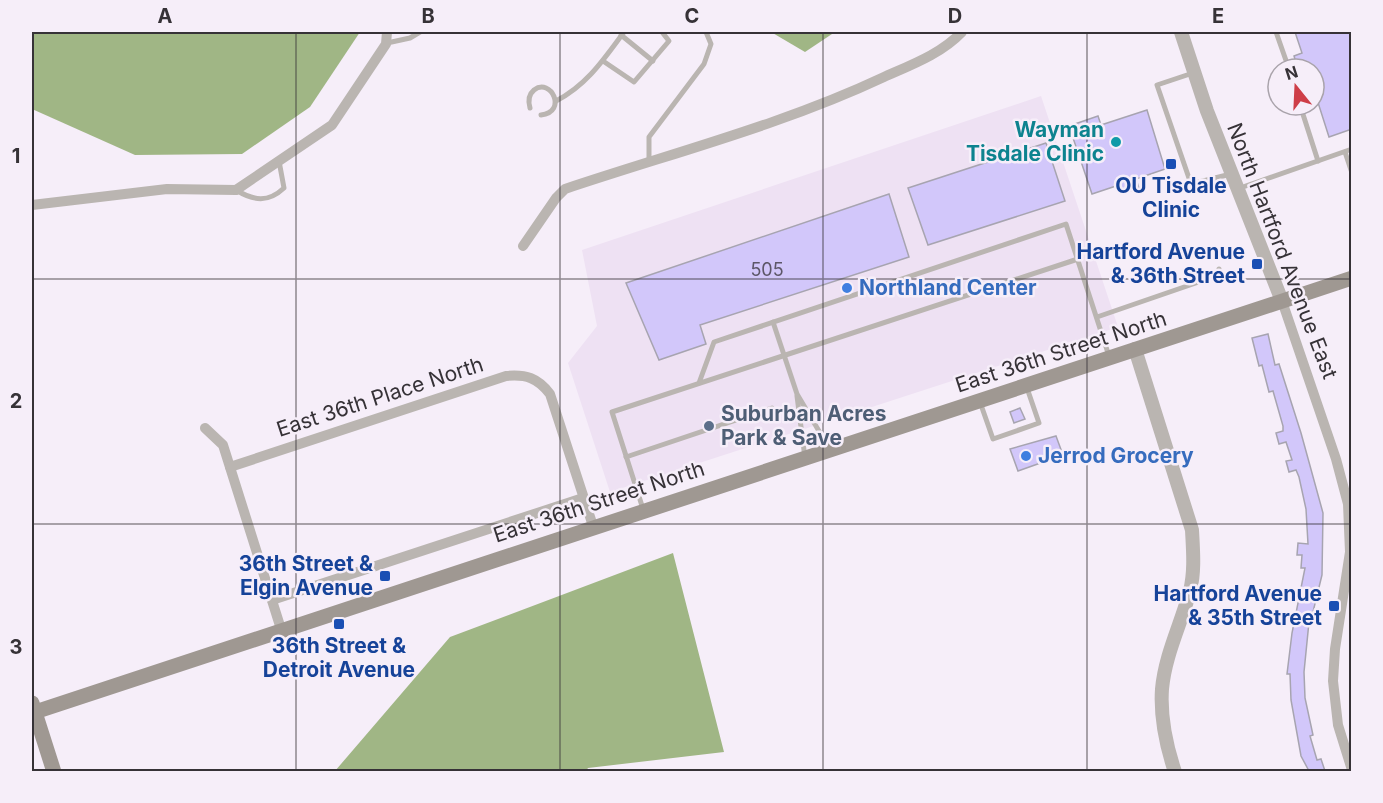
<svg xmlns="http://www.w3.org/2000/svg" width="1383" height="803" font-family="Inter,sans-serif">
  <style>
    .built { fill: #eee1f3 }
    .forest { fill: #a0b685 }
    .building { fill: #d2c7fa; stroke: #a7a4b0; stroke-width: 1.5 }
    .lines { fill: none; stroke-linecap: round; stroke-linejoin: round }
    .service { stroke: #bab5b1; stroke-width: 5 }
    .minor { stroke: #bab5b1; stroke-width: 10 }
    .tertiary { stroke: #bab5b1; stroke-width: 14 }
    .secondary { stroke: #9f9892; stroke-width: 15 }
    .grid { fill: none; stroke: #363237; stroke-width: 1.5; stroke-opacity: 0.55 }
    .culture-dot { fill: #0f9aa8; stroke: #f6eef9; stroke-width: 2 }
    .transit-dot { fill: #1a4fb4; stroke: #f6eef9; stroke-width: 2 }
    .shop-dot { fill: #3f7fe0; stroke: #f6eef9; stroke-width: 2 }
    .service-dot { fill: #5c6f8a; stroke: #f6eef9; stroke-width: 2 }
    .labels { text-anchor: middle; stroke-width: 5; stroke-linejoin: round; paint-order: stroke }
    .number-label { font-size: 18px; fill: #5d5768 }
    .culture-label { font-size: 21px; font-weight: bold; fill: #0d838f; stroke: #f6eef9; text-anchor: end }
    .transit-label { font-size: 21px; font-weight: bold; fill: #164399; stroke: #f6eef9; text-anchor: end }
    .street-label { font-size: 21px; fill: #363237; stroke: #f6eef9 }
    .shop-label { font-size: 21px; font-weight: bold; fill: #366cbe; stroke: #f6eef9; text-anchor: start }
    .service-label { font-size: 21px; font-weight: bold; fill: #4e5e75; stroke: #f6eef9; text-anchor: start }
    .neatline { fill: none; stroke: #363237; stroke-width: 2 }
    .grid-label { font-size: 20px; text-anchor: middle; font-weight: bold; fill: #363237 }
  </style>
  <rect width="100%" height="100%" fill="#f6eef9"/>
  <path class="built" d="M1041,96L1118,327L610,492L568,363L597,326L582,250Z"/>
  <g class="forest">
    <path d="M32,32H360L310,107L242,154L135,155L32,109Z"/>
    <path d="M771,32H835L805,52Z"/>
    <path d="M673,553L724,752L588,768L586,771H335L450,637Z"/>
  </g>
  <g class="building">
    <path d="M1295,32H1352V129L1329,137L1314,90V69H1298L1294,56L1302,53Z"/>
    <path d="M1147,110L1165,169L1136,179L1139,188L1122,194L1119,185L1092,194L1069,126L1098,116L1101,125Z"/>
    <path d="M1046,143L1065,201L928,245L908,188Z"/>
    <path d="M889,194L909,257L700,325L706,344L659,360L626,283Z"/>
    <path d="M1268,334L1275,365L1279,364L1301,433L1323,513L1322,575L1313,612H1310L1304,672L1305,698L1313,735L1310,736L1317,760L1321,759L1325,771H1309L1301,756L1291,700L1290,674H1287L1292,633L1305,568H1301L1302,555H1297L1298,543L1308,544L1306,509L1299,477L1296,470L1289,472L1286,461L1292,460L1286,442L1279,444L1276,433L1283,431V426L1273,391L1269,392L1262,365L1259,366L1252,338Z"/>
    <path d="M1020,408L1025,419L1014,423L1010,412Z"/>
    <path d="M1056,436L1063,455L1018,471L1010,449Z"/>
  </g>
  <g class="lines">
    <g class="service">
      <path d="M1276,32L1289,69"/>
      <path d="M621,35L653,61"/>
      <path d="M387,43L410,38L420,32"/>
      <path d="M603,61L634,82L669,41L662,32"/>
      <path d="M1193,73L1157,85L1191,184L1231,174"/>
      <path d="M556,101C587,85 604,59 624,32"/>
      <path d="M1300,105L1318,161"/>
      <path d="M530,108C528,101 528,95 534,90C551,77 568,112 541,115"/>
      <path d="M1345,152L1352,173"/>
      <path d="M649,161V137L704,64L711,44L706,32"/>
      <path d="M1240,188L1352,149"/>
      <path d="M236,190C254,201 268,203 284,188L279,161"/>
      <path d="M1097,317L1219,275V269"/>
      <path d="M773,322L797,394L829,448"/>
      <path d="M699,383L714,342L1066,224L1109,356"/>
      <path d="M797,396L805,458"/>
      <path d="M980,402L993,439L1039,423L1027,388"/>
      <path d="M626,457L772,408"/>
      <path d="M643,509L612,412L1078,259"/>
    </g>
    <g class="minor">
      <path d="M32,205L167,189L236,190L332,125L386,44L387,32"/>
      <path d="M523,246L556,198L565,189C672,153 782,125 884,77C911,65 941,54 962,32"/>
      <path d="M1282,301L1336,459L1348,504L1350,552L1335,649L1333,681L1338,725L1352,770"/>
      <path d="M205,428L223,445L281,629"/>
      <path d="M230,467L506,376C526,374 538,378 550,394L593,526"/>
      <path d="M272,600L583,498"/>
    </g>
    <g class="tertiary">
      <path d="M1181,32L1207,111L1282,301"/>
      <path d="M1135,349L1192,530C1193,550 1195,571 1190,591C1181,624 1165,655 1162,689C1160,718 1166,745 1175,772"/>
    </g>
    <g class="secondary">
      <path d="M32,703L54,772"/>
      <path d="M32,713L1352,278"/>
    </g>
  </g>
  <path class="grid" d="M296,32V772M560,32V772M823,32V772M1087,32V772M32,279H1352M32,524H1352"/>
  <circle class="culture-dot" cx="1116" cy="142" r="6"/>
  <g class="transit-dot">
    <rect x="1165" y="158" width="12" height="12" rx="3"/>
    <rect x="1251" y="258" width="12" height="12" rx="3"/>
    <rect x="379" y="570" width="12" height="12" rx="3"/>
    <rect x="1328" y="600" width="12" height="12" rx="3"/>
    <rect x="333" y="618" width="12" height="12" rx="3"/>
  </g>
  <g class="shop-dot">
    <circle cx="847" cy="288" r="6"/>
    <circle cx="1026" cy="456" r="6"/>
  </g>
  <circle class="service-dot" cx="709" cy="426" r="6"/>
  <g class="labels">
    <g class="number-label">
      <text x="767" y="276">505</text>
    </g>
    <g class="culture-label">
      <text x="1104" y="137">Wayman<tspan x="1104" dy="24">Tisdale Clinic</tspan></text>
    </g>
    <g class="transit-label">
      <text x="1171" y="193" text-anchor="middle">OU Tisdale<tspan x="1171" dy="24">Clinic</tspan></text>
      <text x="1245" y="259">Hartford Avenue<tspan x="1245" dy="24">&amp; 36th Street</tspan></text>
      <text x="373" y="571">36th Street &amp;<tspan x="373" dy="24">Elgin Avenue</tspan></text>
      <text x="1322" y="601">Hartford Avenue<tspan x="1322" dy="24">&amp; 35th Street</tspan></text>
      <text x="339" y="653" text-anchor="middle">36th Street &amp;<tspan x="339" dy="24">Detroit Avenue</tspan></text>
    </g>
    <g class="street-label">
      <text transform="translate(1282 251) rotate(69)" y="7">North Hartford Avenue East</text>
      <text transform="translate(1061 352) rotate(-18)" y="7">East 36th Street North</text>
      <text transform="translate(380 397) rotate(-18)" y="7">East 36th Place North</text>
      <text transform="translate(599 502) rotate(-18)" y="7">East 36th Street North</text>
    </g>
    <g class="shop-label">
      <text x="859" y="295">Northland Center</text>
      <text x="1038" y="463">Jerrod Grocery</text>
    </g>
    <g class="service-label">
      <text x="721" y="421">Suburban Acres<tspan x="721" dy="24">Park &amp; Save</tspan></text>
    </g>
  </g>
  <rect width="1383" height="803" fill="none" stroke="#f6eef9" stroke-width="66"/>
  <g transform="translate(1296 87) rotate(342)"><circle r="28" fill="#f6eef9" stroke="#a9a3ab" stroke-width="1.5"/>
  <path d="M0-4.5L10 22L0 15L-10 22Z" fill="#ce3e48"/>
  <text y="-9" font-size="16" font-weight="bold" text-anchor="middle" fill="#363237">N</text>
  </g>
  <rect x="33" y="33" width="1317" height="737" class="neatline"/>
  <g class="grid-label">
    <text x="165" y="23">A</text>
    <text x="428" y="23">B</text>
    <text x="692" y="23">C</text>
    <text x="955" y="23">D</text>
    <text x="1218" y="23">E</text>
    <text x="16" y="163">1</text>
    <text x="16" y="408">2</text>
    <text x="16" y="654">3</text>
  </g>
</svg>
